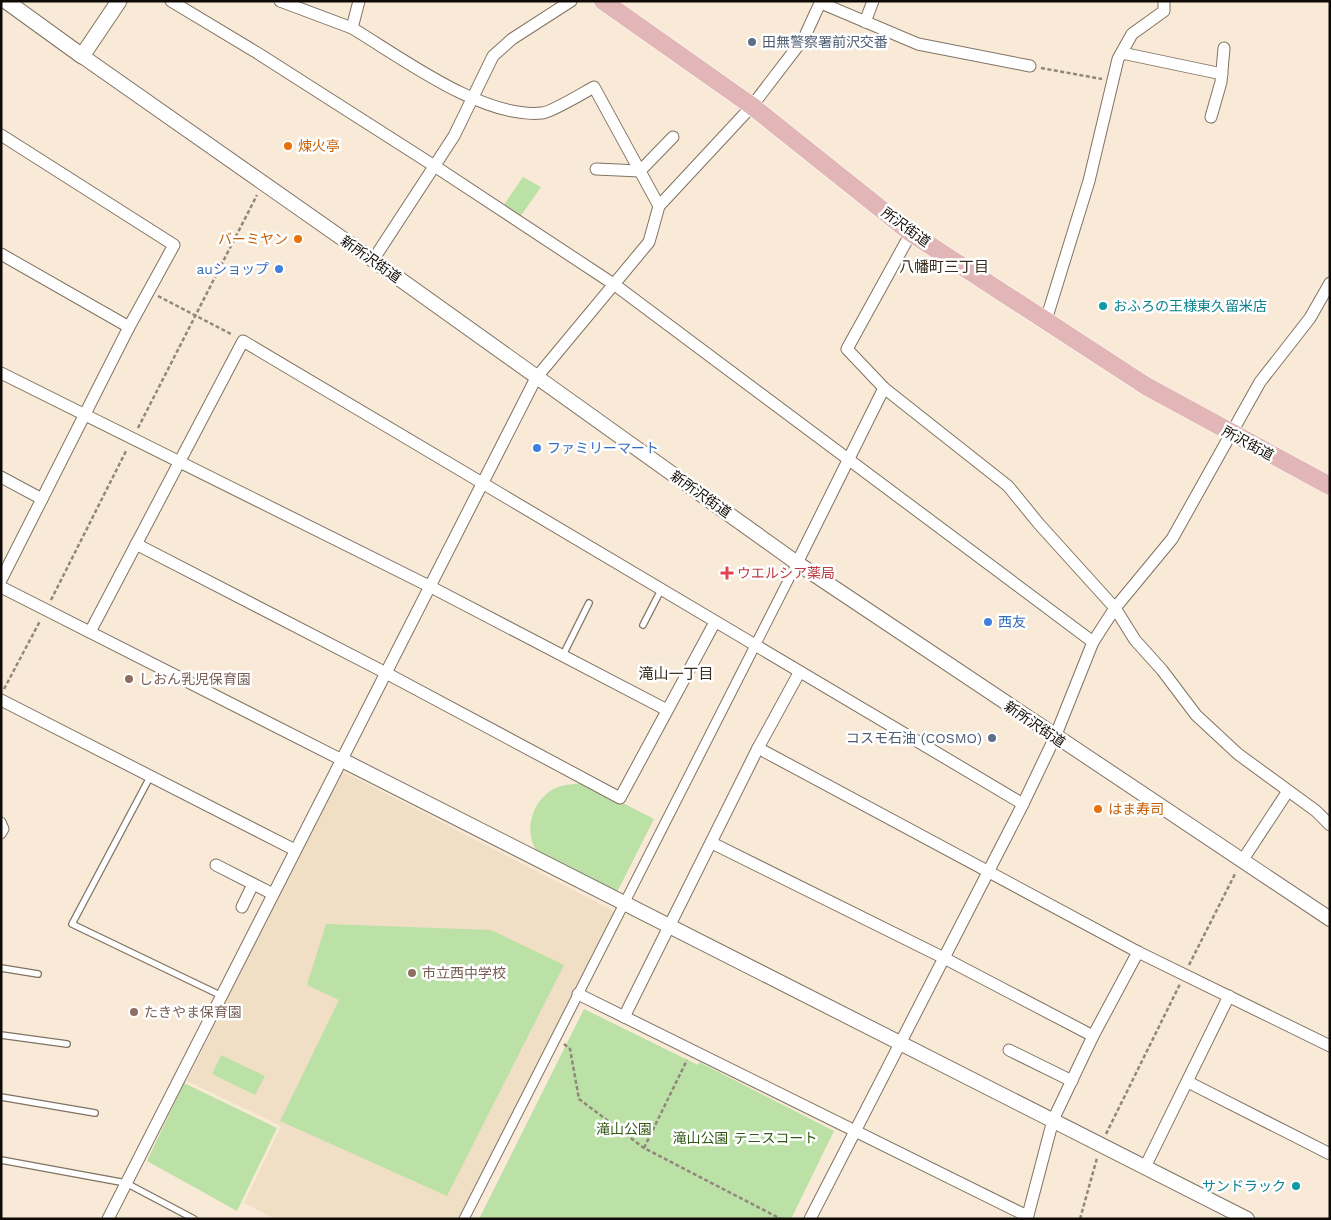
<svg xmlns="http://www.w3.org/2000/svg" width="1331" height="1220" font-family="'Work Sans','Noto Sans JP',sans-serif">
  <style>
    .built { fill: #f0dec5 }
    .green { fill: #bce1a6 }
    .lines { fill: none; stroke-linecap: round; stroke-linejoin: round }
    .service-casing { stroke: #807363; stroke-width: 8 }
    .pedestrian-casing { stroke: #807363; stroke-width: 11 }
    .minor-casing { stroke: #807363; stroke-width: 13 }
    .tertiary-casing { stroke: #807363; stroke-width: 16 }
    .secondary-casing { stroke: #807363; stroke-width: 17 }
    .primary-casing { stroke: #fff; stroke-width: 19 }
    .path { stroke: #91877a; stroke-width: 2.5; stroke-dasharray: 4 2.5; stroke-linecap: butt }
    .service { stroke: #fff; stroke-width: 5.5 }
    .pedestrian { stroke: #fff; stroke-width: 9 }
    .minor { stroke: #fff; stroke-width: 11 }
    .tertiary { stroke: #fff; stroke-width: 14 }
    .secondary { stroke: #fff; stroke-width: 15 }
    .primary { stroke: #e2b6b6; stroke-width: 18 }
    .service-dot { fill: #5c6f8a; stroke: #fff; stroke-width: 2 }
    .food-dot { fill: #e8710a; stroke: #fff; stroke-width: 2 }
    .shop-dot { fill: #3f7fe0; stroke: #fff; stroke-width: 2 }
    .culture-dot { fill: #0f9aa8; stroke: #fff; stroke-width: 2 }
    .health-dot { fill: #e0444e; stroke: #fff; stroke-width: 2 }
    .education-dot { fill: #8d6e63; stroke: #fff; stroke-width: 2 }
    .labels { text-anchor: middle; stroke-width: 5; stroke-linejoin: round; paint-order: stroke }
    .service-label { font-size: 14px; fill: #4e5e75; stroke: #fff; text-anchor: start }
    .food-label { font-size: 14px; fill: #c56008; stroke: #fff; text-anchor: start }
    .street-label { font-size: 14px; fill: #0f0a05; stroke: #fff }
    .shop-label { font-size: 14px; fill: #366cbe; stroke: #fff; text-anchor: start }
    .culture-label { font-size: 14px; fill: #0d838f; stroke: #fff; text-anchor: start }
    .health-label { font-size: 14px; fill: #be3a42; stroke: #fff; text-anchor: start }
    .education-label { font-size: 14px; fill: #785e54; stroke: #fff; text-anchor: start }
    .park-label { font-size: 14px; fill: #325813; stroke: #fff }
    .neighbourhood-label { font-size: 15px; fill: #392e1f; stroke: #fff }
  </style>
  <rect width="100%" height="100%" fill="#f9ead7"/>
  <path class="built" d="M340,770L616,912L459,1219H275L244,1203L281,1126L187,1081Z"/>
  <g class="green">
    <path d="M523,177L541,187L520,217L503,206Z"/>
    <path d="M584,783L654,819L616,894C603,888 546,862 540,855C520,833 533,794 561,786C568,784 577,784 584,783Z"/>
    <path d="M326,924L491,930L564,965L447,1196L280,1121L339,1000L307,985Z"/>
    <path d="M584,1009L698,1065L699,1062L834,1131L791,1219H479Z"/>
    <path d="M221,1055L265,1076L255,1095L212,1074Z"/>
    <path d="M184,1083L277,1128L237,1211L147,1161Z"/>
  </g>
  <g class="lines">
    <g class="service-casing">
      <g id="service">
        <path d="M643,625L661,590"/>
        <path d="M562,657L589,603"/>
        <path d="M150,777L72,924L222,996"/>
        <path d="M1,968L38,974"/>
        <path d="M1,1035L67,1044"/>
        <path d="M1,1097L95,1113"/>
        <path d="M1,1160L126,1183L194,1219"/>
      </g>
    </g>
    <g class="pedestrian-casing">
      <g id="pedestrian">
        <path d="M1,822L4,829L1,834"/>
        <path d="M464,1219L797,563"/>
      </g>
    </g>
    <g class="minor-casing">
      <g id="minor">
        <path d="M171,1L259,54L436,167L615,285L1093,642"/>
        <path d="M280,1L352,28"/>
        <path d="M359,1L352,28C402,58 483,119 542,113C552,112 583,93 594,87L659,206"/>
        <path d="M821,3L918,44L1030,66"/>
        <path d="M865,22L873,1"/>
        <path d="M1122,53L1222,74"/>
        <path d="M1211,117L1221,82L1224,48"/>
        <path d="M1,135L174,245L129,327L1,580"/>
        <path d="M596,169L640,171L673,137"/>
        <path d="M911,233L847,349L884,388L1008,486L1039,524L1115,608L1135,640L1162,670L1196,715L1238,754L1316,811L1330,825"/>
        <path d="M1,254L129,327"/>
        <path d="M373,260L454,136L493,56L512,39L571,1"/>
        <path d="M1046,320L1089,181L1118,59L1132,34L1164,11V1"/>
        <path d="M1,373L431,587L667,710"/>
        <path d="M1,477L42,499"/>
        <path d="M136,544L386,673L620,798L715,622"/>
        <path d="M797,563L884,388"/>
        <path d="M1,587L342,760"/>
        <path d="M90,632L243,341L1023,804"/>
        <path d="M1,700L295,850"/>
        <path d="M758,748L1138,952L1330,1046"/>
        <path d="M712,843L944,958L1093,1036"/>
        <path d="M1242,861L1288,791"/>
        <path d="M216,865L273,894"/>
        <path d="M242,907L253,884"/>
        <path d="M578,994L1027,1216"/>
        <path d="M624,1017L758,748L799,673"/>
        <path d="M1009,1050L1072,1081"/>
        <path d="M1188,1082L1330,1154"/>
        <path d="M1145,1167L1229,996"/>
        <path d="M108,1219L536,378L649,242L659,206L752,106L804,38L821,1"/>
        <path d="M810,1219L1023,804L1055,737L1093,642L1115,608L1172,539L1260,382L1310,318L1330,283"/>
        <path d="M1027,1219L1053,1120L1093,1036L1138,952"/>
      </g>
    </g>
    <g class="tertiary-casing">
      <g id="tertiary">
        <path d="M82,56L373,260L797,563L1330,919"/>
        <path d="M342,760L1247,1219"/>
      </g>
    </g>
    <g class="secondary-casing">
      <path id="secondary" d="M6,1L82,56L119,1"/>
    </g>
    <g class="primary-casing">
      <path id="primary" d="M603,1L752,106L911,233L1146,386L1330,486"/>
    </g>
    <g class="path">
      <path d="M1041,68L1102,79"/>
      <path d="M158,296L233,335"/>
      <path d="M138,428L257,195"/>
      <path d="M51,600L127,449"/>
      <path d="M4,689L40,621"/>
      <path d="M1189,965L1236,872"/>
      <path d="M564,1044L570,1049L579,1099L644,1148L781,1219"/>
      <path d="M1106,1134L1180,984"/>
      <path d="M644,1148L687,1060"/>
      <path d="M1080,1219L1097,1158"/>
    </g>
    <use href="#service" class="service"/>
    <use href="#pedestrian" class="pedestrian"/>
    <use href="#minor" class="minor"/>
    <use href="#tertiary" class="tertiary"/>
    <use href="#secondary" class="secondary"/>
    <use href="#primary" class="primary"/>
  </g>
  <g class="service-dot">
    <circle cx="752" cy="42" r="5"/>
    <circle cx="992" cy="738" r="5"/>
  </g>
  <g class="food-dot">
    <circle cx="288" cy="146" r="5"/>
    <circle cx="298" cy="239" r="5"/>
    <circle cx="1098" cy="809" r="5"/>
  </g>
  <g class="shop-dot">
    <circle cx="279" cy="269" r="5"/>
    <circle cx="537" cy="448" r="5"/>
    <circle cx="988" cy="622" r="5"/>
  </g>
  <g class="culture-dot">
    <circle cx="1103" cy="306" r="5"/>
    <circle cx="1296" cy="1186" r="5"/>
  </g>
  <path class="health-dot" d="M724.5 565.5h5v5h5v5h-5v5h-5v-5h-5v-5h5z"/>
  <g class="education-dot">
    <circle cx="129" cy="679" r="5"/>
    <circle cx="412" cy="973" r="5"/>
    <circle cx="134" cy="1012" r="5"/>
  </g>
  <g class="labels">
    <g class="service-label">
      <text x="762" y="47">田無警察署前沢交番</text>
      <text x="982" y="743" text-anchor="end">コスモ石油 (COSMO)</text>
    </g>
    <g class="food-label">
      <text x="298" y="151">煉火亭</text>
      <text x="288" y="244" text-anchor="end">バーミヤン</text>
      <text x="1108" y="814">はま寿司</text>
    </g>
    <g class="street-label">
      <text transform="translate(906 227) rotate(36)" y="5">所沢街道</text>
      <text transform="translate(371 259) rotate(35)" y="5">新所沢街道</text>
      <text transform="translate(1248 443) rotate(28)" y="5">所沢街道</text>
      <text transform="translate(701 494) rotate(35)" y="5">新所沢街道</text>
      <text transform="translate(1035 724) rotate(34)" y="5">新所沢街道</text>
    </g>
    <g class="shop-label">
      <text x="269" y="274" text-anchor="end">auショップ</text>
      <text x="547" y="453">ファミリーマート</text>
      <text x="998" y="627">西友</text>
    </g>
    <g class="culture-label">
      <text x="1113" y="311">おふろの王様東久留米店</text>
      <text x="1286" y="1191" text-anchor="end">サンドラック</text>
    </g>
    <g class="health-label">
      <text x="737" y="578">ウエルシア薬局</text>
    </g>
    <g class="education-label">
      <text x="139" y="684">しおん乳児保育園</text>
      <text x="422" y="978">市立西中学校</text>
      <text x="144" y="1017">たきやま保育園</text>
    </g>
    <g class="park-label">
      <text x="624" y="1134">滝山公園</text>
      <text x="745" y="1143">滝山公園 テニスコート</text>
    </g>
    <g class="neighbourhood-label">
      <text x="944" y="272">八幡町三丁目</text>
      <text x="676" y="679">滝山一丁目</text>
    </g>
  </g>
  <rect width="1331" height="1220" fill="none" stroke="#0f0a05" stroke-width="5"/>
</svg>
